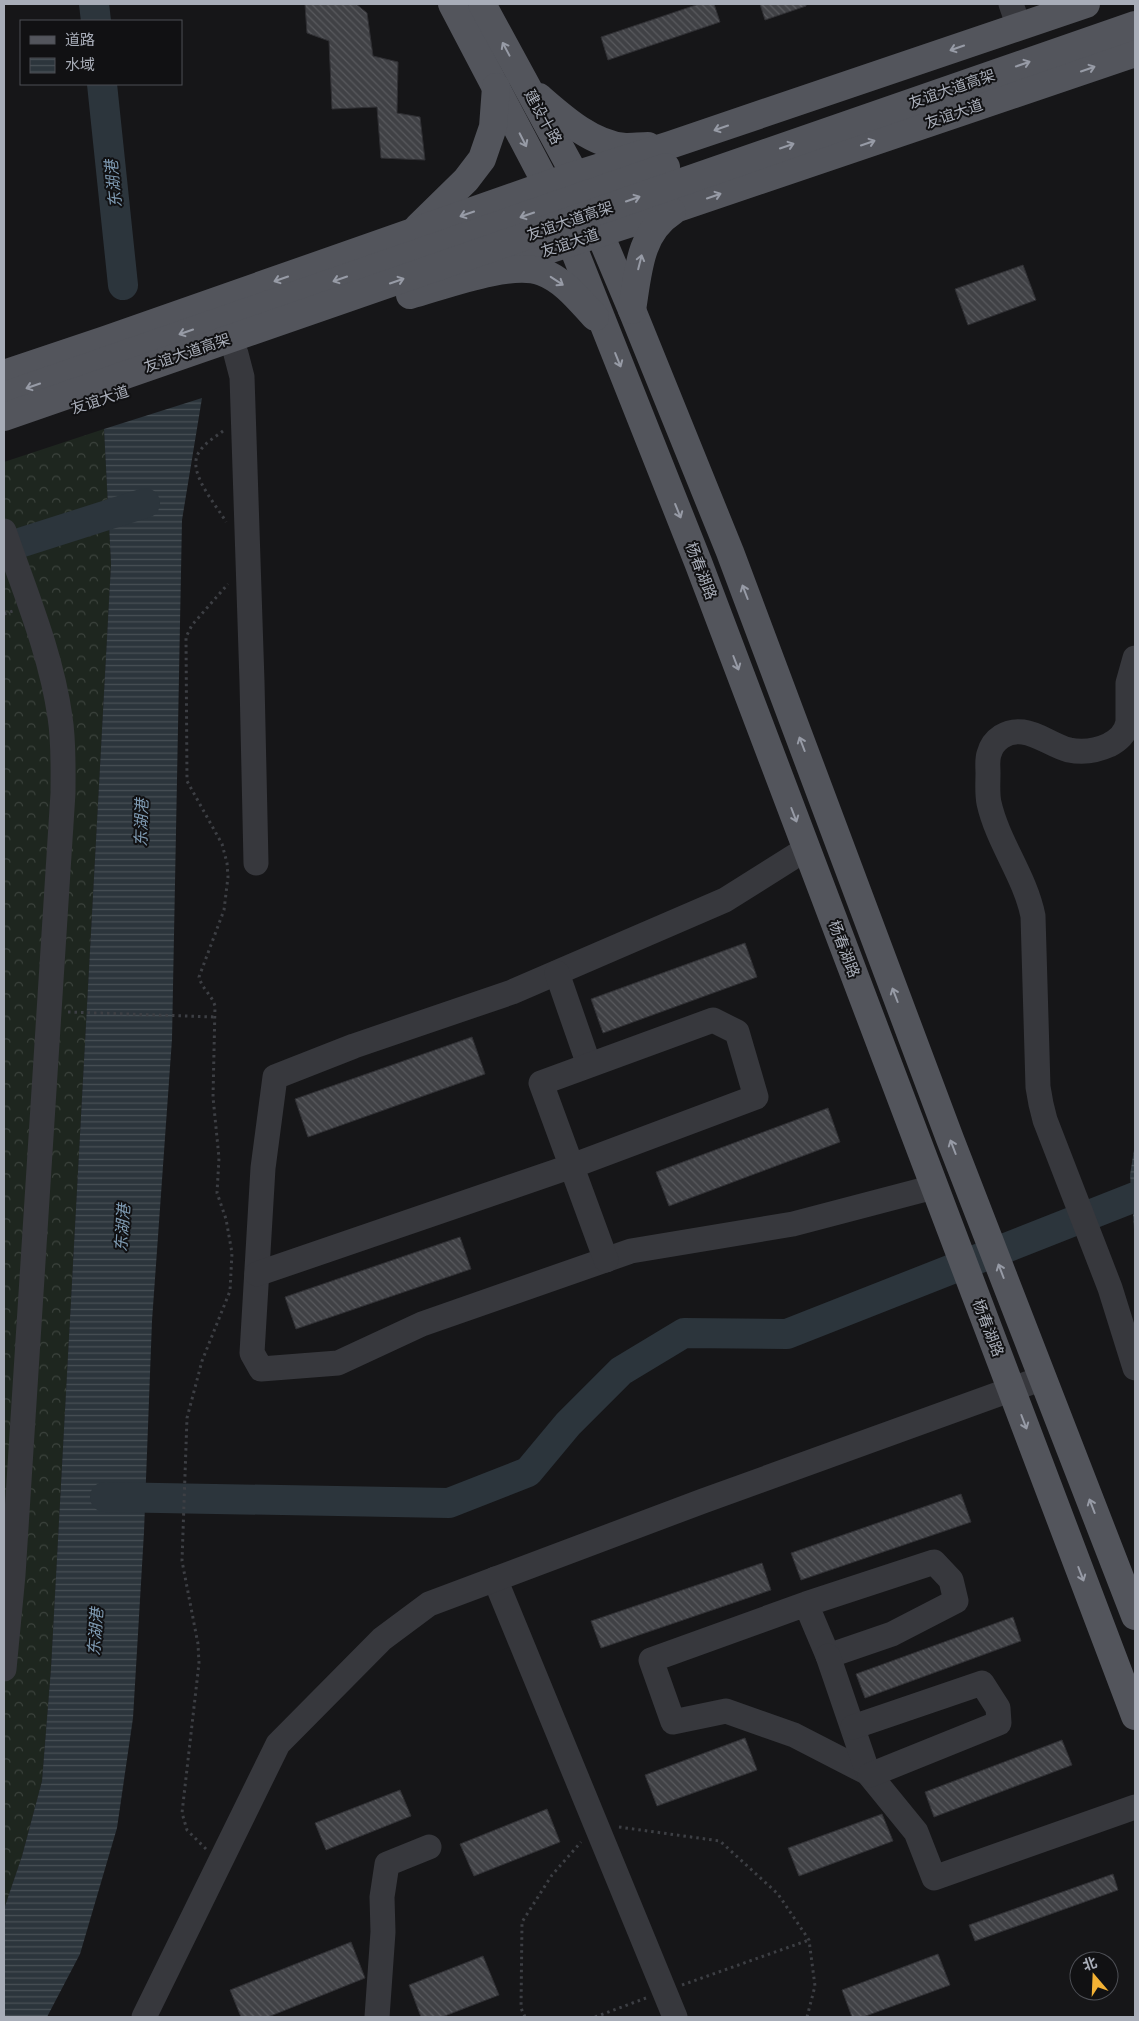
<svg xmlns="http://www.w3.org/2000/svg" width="1139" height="2021" font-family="Montserrat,'Noto Sans SC',sans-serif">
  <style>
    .forest { fill: url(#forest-crowns) }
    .water { fill: url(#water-rules) }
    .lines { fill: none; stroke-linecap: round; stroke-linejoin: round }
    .river { stroke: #2c353c; stroke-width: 30 }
    .building { fill: url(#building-back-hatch); stroke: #303034 }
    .path { stroke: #3d3f44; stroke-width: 3; stroke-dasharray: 2.5 4; stroke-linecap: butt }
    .minor { stroke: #37383d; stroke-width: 25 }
    .major { stroke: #53555c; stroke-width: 28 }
    .oneway { stroke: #979ba6 }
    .labels { text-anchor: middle; stroke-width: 4; stroke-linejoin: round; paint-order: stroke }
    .street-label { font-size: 15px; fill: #a8adb8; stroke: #111113 }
    .water-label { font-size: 16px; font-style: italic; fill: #7f9bb3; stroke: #111113 }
  </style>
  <defs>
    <pattern id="forest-crowns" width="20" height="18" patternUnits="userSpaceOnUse" patternTransform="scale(1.25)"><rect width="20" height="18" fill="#1e261f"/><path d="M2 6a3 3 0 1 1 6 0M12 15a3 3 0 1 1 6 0" fill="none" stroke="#3c433d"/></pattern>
    <pattern id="water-rules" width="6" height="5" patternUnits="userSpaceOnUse" patternTransform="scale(1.25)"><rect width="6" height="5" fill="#2c353c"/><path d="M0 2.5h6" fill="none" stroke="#485056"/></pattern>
    <pattern id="building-back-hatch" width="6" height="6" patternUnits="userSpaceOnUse" patternTransform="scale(1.25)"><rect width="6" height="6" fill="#404145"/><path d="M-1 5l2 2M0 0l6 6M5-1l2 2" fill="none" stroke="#595a5e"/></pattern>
  </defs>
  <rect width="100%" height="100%" fill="#161618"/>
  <path class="forest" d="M104,429L111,564L51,1668L42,1781L22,1856L4,1909V462Z"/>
  <g class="water">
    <path d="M202,398L182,520L172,1039L152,1321L144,1532L133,1718L117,1828L80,1954L47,2017H4V1909L22,1856L42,1781L51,1668L111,564L104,429Z"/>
    <path d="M1135,1144V1242L1130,1175Z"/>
  </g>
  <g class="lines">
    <g class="river">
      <path d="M94,4L96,21"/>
      <path d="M102,84L123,285"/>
      <path d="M4,548L145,503"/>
      <path d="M105,1497L449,1503L528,1472L568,1424L621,1371L684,1333L787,1334L1135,1197"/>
    </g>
  </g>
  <g class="building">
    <path d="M305,4H356L367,13L373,56L398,62L397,113L420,117L425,160L381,158L377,107L332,109L329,41L307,33Z"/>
    <path d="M699,4H714L720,22L608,60L601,37Z"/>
    <path d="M760,4H806V6L765,20Z"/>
    <path d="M1023,265L1036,300L968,325L955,289Z"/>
    <path d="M745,943L757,977L603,1033L591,999Z"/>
    <path d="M472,1037L485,1074L308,1137L295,1099Z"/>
    <path d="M828,1108L840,1142L669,1206L656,1172Z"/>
    <path d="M460,1237L471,1269L296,1329L285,1297Z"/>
    <path d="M961,1494L971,1522L801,1580L791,1553Z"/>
    <path d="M762,1563L771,1590L601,1648L591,1621Z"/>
    <path d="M1013,1617L1021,1641L865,1698L856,1674Z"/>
    <path d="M745,1738L757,1770L657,1806L645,1775Z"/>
    <path d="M1062,1740L1072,1765L934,1817L925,1792Z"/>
    <path d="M400,1790L411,1816L326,1850L315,1823Z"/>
    <path d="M547,1809L560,1842L474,1876L460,1844Z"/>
    <path d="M882,1814L893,1841L799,1876L788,1848Z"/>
    <path d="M1113,1874L1118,1890L975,1941L969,1925Z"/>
    <path d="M351,1942L365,1978L268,2017H241L230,1990Z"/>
    <path d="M938,1954L950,1985L863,2017H852L842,1990Z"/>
    <path d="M483,1956L499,1995L442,2017H421L409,1985Z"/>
  </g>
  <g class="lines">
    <g class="path">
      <path d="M223,431C215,437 205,443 199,452C186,472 216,504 226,522"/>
      <path d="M4,614L13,611"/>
      <path d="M68,1012L215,1017"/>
      <path d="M619,1827L720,1841L778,1894L809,1940L815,1986L807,2017"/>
      <path d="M206,1849L187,1830L182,1813L199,1663L198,1644L182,1561L187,1418L202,1361L230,1291L232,1253L226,1219L217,1193L219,1158L213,1097L215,1006C212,995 202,989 199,977L224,910L228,877L227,863L222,844L187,781L186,637L192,625L228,584"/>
      <path d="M682,1985L809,1940"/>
      <path d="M525,2017L521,2008L522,1922L552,1875L581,1842"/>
      <path d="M595,2017L646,1998"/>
    </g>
    <g class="minor">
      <path d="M1011,4L1019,27"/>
      <path d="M236,354L242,377L252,682L256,863"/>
      <path d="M4,531C25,592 51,653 60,717C64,742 63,768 63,793L13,1575L4,1669"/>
      <path d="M1135,658L1128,683V722C1126,733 1119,740 1109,745C1096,751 1084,753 1069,750C1053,746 1039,734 1023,732C1007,730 993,739 989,754C987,760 988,767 988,773C988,783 987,794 989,803C998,843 1025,876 1033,916L1038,1087L1041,1104L1045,1120L1110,1288L1135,1368"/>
      <path d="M806,849L725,900L512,992L354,1046L275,1077L263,1168L252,1353L261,1369L338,1363L422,1324L631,1251L793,1224L934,1187"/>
      <path d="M557,973L589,1065"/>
      <path d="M257,1274L572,1166L756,1097L737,1032L713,1020L541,1083L606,1260"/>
      <path d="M495,1579L675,2017"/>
      <path d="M806,1604L828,1656L892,1634L956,1601L951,1580L934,1562L806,1604L651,1660L673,1722L726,1711L794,1735L868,1773L916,1832L934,1878L1135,1807"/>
      <path d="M828,1656L868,1773"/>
      <path d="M853,1727L982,1683L998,1708L999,1723L870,1775"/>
      <path d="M144,2017L278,1744L382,1639L429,1604L703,1501L1043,1378"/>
      <path d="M377,2017L383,1932L382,1897L387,1864L429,1847"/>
    </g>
    <g class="major">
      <path d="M452,4L547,185L571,242L698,562L1135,1716"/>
      <path d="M482,4L575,175L632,310L730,552L950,1139L1135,1616"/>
      <path d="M539,97C563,118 592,144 625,147C633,147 641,146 648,146"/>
      <path d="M418,227L466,180L482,159L493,127L496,87"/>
      <path d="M479,272L678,208L1135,53"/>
      <path d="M410,295C443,286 511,260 542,272C564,280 580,301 595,317"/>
      <path d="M632,310C638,274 639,233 672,212"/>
      <path d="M4,374L105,340L575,175L670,145L1086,4"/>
      <path d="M4,396L666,167"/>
      <path d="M4,417L1135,25"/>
    </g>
  </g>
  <defs><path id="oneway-shaft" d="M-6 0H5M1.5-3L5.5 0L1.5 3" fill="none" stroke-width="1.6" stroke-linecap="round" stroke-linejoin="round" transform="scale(1.25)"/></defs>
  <g class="oneway">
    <use href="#oneway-shaft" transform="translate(957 48) rotate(161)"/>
    <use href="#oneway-shaft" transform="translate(506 49) rotate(-118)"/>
    <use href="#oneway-shaft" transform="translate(1023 64) rotate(-19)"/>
    <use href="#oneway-shaft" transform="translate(1088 69) rotate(-19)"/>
    <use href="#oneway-shaft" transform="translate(721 128) rotate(161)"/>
    <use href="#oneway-shaft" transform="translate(523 140) rotate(63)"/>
    <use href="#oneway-shaft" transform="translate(868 143) rotate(-19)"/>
    <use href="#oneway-shaft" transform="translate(787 146) rotate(-19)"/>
    <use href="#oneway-shaft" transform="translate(714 196) rotate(-19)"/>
    <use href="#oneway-shaft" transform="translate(633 199) rotate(-19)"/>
    <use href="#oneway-shaft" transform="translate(467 214) rotate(161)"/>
    <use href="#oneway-shaft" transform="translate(527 215) rotate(161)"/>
    <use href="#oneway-shaft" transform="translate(640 262) rotate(-76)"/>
    <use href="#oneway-shaft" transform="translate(281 279) rotate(161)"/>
    <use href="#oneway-shaft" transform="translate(340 279) rotate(161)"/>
    <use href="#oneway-shaft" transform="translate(397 281) rotate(-19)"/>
    <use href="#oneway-shaft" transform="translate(557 281) rotate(33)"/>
    <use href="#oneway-shaft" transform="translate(186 332) rotate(161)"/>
    <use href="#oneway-shaft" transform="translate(618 360) rotate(68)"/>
    <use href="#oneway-shaft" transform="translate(33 386) rotate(161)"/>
    <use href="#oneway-shaft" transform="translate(678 511) rotate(68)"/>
    <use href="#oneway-shaft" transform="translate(745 592) rotate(-111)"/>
    <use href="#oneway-shaft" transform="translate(736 663) rotate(69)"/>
    <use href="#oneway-shaft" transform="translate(802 744) rotate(-111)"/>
    <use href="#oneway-shaft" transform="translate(794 815) rotate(69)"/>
    <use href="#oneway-shaft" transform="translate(895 995) rotate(-111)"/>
    <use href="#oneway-shaft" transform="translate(953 1147) rotate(-111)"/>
    <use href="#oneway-shaft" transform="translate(1001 1271) rotate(-111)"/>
    <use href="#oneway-shaft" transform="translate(1024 1422) rotate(69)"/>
    <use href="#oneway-shaft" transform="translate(1092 1506) rotate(-111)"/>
    <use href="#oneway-shaft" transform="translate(1081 1574) rotate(69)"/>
  </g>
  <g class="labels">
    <g class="street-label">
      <text transform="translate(952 89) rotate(-19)" y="5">友谊大道高架</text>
      <text transform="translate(954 114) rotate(-19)" y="5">友谊大道</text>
      <text transform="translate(543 117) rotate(61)" y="5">建设十路</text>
      <text transform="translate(570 221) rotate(-19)" y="5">友谊大道高架</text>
      <text transform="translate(570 243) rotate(-18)" y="5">友谊大道</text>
      <text transform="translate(187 353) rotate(-19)" y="5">友谊大道高架</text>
      <text transform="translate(100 400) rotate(-18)" y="5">友谊大道</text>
      <text transform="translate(701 571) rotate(69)" y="5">杨春湖路</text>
      <text transform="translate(844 949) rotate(69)" y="5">杨春湖路</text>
      <text transform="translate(988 1328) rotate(69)" y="5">杨春湖路</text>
    </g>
    <g class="water-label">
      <text transform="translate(113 184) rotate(-96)" y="6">东湖港</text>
      <text transform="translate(141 823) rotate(-89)" y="6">东湖港</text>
      <text transform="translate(122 1228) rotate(-86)" y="6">东湖港</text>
      <text transform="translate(95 1632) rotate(-86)" y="6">东湖港</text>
    </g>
  </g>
  <rect width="1139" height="2021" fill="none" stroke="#a8adb8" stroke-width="10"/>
  <rect x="20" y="20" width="162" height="65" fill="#111113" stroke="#4d4f55"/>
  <rect x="30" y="36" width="25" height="8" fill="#53555c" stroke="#4d4f55"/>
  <text x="65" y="45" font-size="15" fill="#a8adb8">道路</text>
  <rect x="30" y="58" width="25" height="15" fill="url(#water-rules)" stroke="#4d4f55"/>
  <text x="65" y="70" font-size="15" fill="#a8adb8">水域</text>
  <g transform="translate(1094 1976) rotate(341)"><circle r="24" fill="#111113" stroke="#4d4f55"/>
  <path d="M0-4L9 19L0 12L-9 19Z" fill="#f2b134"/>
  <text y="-8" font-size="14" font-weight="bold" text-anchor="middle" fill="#a8adb8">北</text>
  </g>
</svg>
